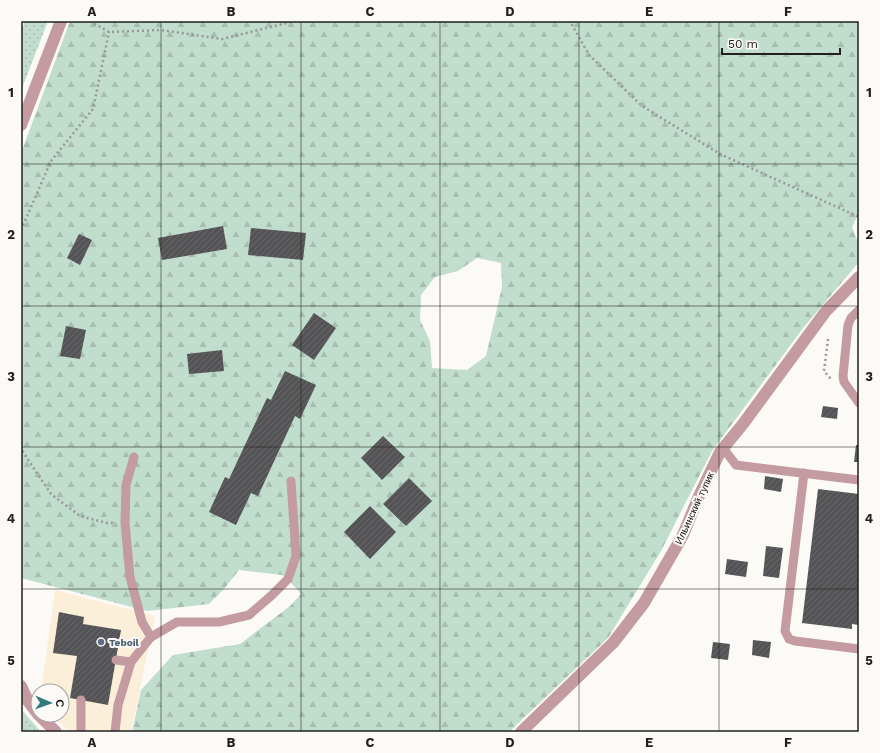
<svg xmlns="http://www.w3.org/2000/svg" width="880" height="753" font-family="'Work Sans',sans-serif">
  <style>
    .commercial { fill: #fbefda }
    .grass { fill: url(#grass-dots) }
    .forest { fill: url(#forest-firs); fill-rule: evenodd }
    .building { fill: url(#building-hatch) }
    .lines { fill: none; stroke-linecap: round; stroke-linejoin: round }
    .path { stroke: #989795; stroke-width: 2.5; stroke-dasharray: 2 3; stroke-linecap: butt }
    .lane { stroke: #c49ba0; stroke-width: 9 }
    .street { stroke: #c49ba0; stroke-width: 12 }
    .grid { fill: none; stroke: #21201f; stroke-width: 1; stroke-opacity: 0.55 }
    .service-dot { fill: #5c6f8a; stroke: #fcfaf7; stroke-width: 1.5 }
    .labels { text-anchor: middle; stroke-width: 4; stroke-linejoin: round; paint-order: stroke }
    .street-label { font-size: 10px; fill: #21201f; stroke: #fcfaf7 }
    .service-label { font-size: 10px; font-weight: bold; fill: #4e5e75; stroke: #fcfaf7; text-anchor: start }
    .neatline { fill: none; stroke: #21201f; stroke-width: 1.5 }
    .grid-label { font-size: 13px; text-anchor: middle; font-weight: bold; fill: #21201f }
  </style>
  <defs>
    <pattern id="grass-dots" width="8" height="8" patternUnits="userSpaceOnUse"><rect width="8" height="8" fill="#c1ddce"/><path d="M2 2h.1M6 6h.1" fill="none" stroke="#a6bdb0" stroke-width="1.8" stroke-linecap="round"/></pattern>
    <pattern id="forest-firs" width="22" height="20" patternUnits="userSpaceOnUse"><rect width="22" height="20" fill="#c1ddce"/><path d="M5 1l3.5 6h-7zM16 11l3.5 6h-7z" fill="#a6bdb0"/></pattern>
    <pattern id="building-hatch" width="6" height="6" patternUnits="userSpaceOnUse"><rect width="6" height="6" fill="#545356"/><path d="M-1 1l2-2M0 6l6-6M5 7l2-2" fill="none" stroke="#69686a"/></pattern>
  </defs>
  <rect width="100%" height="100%" fill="#fcfaf7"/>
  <path class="commercial" d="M55,590L155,616L131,732H69L52,715H62V691H41Z"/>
  <g class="grass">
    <path d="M25,21H48L21,91V32Z"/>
    <path d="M21,709L41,732H21Z"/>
  </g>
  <path class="forest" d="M70,21H859V212L852,227L859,245V262L804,327L712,451L661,551L608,638L509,732H132L141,690L173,655L240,644L290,606L301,594L288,579L282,575L239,570L224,589L209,604L147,611L21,578V153ZM477,258L501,263L502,287L486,356L467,370L432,368L430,341L420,320L421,295L435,277L458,271Z"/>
  <g class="building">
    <path d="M223,226L227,249L162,260L158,238Z"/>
    <path d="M251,228L306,233L303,260L248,255Z"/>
    <path d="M79,234L92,240L80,265L67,258Z"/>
    <path d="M314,313L336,328L314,360L292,345Z"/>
    <path d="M66,326L86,330L80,359L60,356Z"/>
    <path d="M222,350L224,371L189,374L187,354Z"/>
    <path d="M285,371L316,385L300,419L295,416L258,496L251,493L236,525L209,512L225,477L229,479L267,398L271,400Z"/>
    <path d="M823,406L838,408L837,419L821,417Z"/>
    <path d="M383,436L405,457L382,480L361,458Z"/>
    <path d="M856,445H859V462H854Z"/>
    <path d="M765,476L783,479L781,492L764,489Z"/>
    <path d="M409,478L432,501L406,526L383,504Z"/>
    <path d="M818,489L859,494V625L852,624V629L802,623Z"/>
    <path d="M370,506L396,532L370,559L344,532Z"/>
    <path d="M766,546L783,548L779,578L763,576Z"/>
    <path d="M727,559L748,562L746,577L725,574Z"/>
    <path d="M59,612L84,617L83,624L121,630L108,705L70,698L77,656L53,653Z"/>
    <path d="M753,640L771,642L769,658L752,655Z"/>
    <path d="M713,642L730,644L728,660L711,658Z"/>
  </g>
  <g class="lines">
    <g class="path">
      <path d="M90,21L109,32L161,30L222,39L295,21"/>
      <path d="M568,21L571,23L589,55L642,106L720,154L859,217"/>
      <path d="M21,230L51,161L93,109L109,32"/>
      <path d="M828,339L824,371L831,379"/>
      <path d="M21,446L23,452L51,494L80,516L107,523H114"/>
    </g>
    <g class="lane">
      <path d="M859,310L851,318L848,325L843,376L844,382L859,403"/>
      <path d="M723,448L736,465L859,480"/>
      <path d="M134,457L126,485L125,523L130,577L142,622L151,637"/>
      <path d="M804,473L785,631L789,639L795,641L859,649"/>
      <path d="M116,660L131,662"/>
      <path d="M81,732V700"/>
      <path d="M115,732L118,705L131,662L151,637L177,622H219L249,615L272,595L288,579L296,556L291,481"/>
    </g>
    <g class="street">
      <path d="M21,125L61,21"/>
      <path d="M21,686L28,701L38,714"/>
      <path d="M39,715L56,732"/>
      <path d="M521,732L613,643L644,603L683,535L699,496L720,452L743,424L826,311L859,277"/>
    </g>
  </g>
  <path class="grid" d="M161,21V732M301,21V732M440,21V732M579,21V732M719,21V732M21,164H859M21,306H859M21,447H859M21,589H859"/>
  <circle class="service-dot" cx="101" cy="642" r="4"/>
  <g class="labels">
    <g class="street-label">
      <text transform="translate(694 508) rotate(-65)" y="4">Ильинский тупик</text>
    </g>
    <g class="service-label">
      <text x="109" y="646">Teboil</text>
    </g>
  </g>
  <rect width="880" height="753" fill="none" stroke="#fcfaf7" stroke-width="44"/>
  <g transform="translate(50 703) rotate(92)"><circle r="19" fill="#fcfaf7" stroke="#a4a3a1"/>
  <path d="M0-3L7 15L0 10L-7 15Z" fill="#327c7b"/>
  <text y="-6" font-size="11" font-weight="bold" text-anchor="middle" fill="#21201f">С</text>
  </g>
  <path d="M722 48v6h118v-6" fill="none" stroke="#21201f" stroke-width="2"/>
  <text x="728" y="48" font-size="12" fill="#21201f" stroke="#fcfaf7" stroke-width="3" paint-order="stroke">50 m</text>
  <rect x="22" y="22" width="836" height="709" class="neatline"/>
  <g class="grid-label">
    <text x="92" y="16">A</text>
    <text x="231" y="16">B</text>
    <text x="370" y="16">C</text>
    <text x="510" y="16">D</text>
    <text x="649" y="16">E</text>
    <text x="788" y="16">F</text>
    <text x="11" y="97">1</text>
    <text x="869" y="97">1</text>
    <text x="11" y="239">2</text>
    <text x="869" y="239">2</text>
    <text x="11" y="381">3</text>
    <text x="869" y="381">3</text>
    <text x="11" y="523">4</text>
    <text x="869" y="523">4</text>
    <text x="11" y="665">5</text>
    <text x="869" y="665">5</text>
    <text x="92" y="747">A</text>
    <text x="231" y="747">B</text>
    <text x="370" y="747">C</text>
    <text x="510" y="747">D</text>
    <text x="649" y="747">E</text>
    <text x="788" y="747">F</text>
  </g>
</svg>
